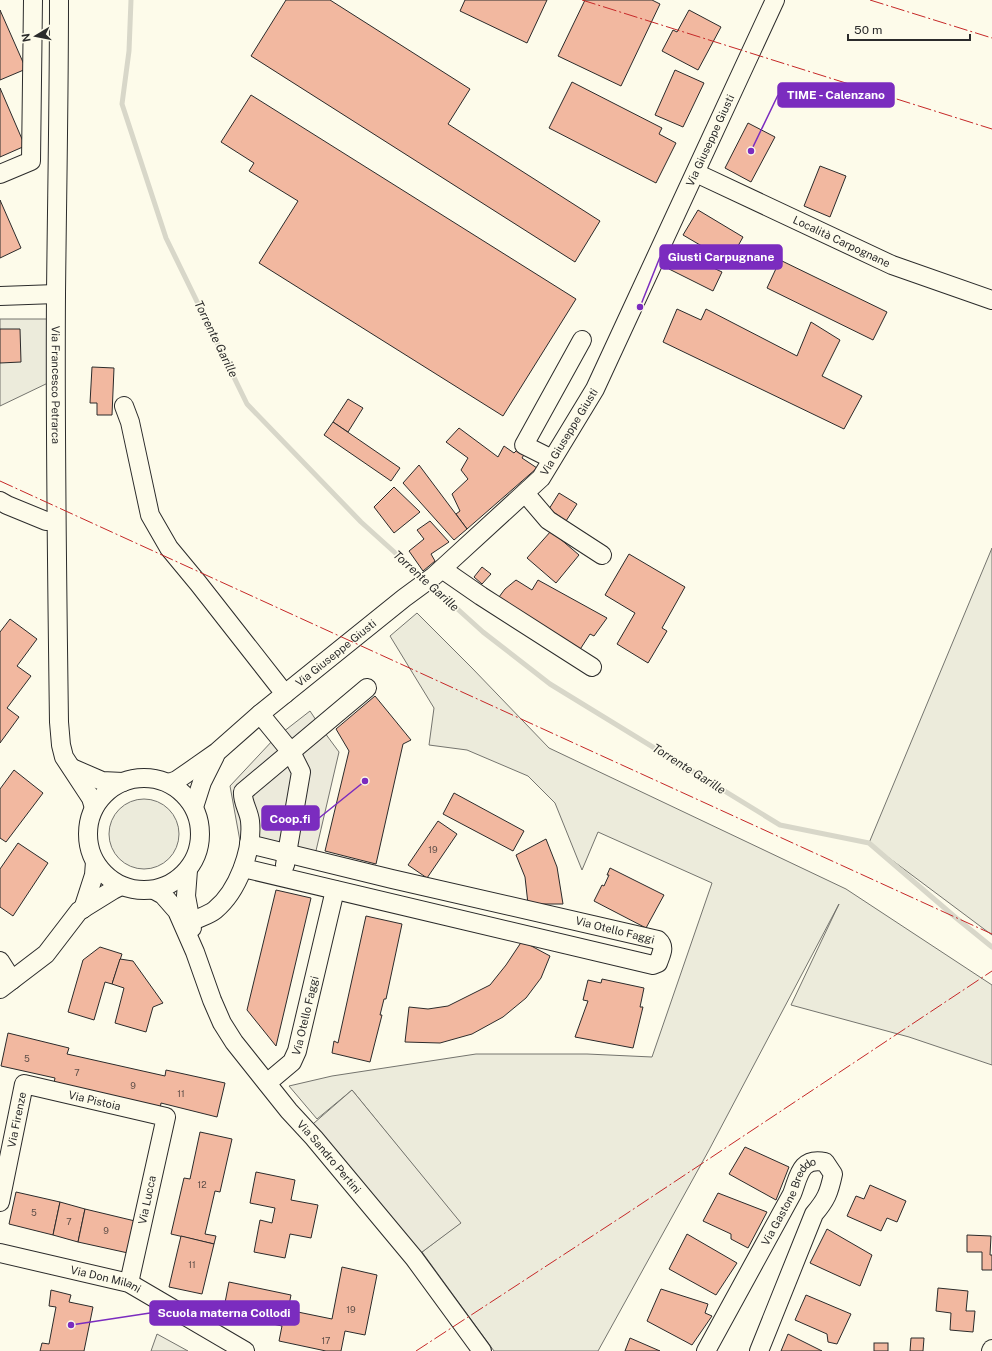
<svg xmlns="http://www.w3.org/2000/svg" width="992" height="1351" font-family="'Public Sans',sans-serif">
  <style>
    .green { fill: #ecebdb; stroke: #74746e }
    .parking { fill: #eceadb; stroke: #74746e }
    .lines { fill: none; stroke-linecap: round; stroke-linejoin: round }
    .stream { stroke: #d8d7c9; stroke-width: 5 }
    .building { fill: #f2b8a0; stroke: #2b2b2b }
    .minor-casing { stroke: #2b2b2b; stroke-width: 20 }
    .minor { stroke: #fdfbea; stroke-width: 18 }
    .power { stroke: #c62828; stroke-width: 1; stroke-dasharray: 14 3 2 3; stroke-linecap: butt }
    .labels { text-anchor: middle; stroke-width: 3; stroke-linejoin: round; paint-order: stroke }
    .number-label { font-size: 9px; fill: #5d4e48 }
    .street-label { font-size: 11px; fill: #2b2b2b; stroke: #fdfbea }
    .water-label { font-size: 12px; font-style: italic; fill: #2b2b2b; stroke: #fdfbea }
    .leader { fill: none; stroke: #7b2cbf; stroke-width: 1.5 }
    .callout-dot { fill: #7b2cbf; stroke: #fdfbea; stroke-width: 1.5 }
    .callout { fill: #7b2cbf; stroke: #7b2cbf; stroke-width: 1.5 }
    .callout-label { font-size: 12px; text-anchor: middle; font-weight: bold; fill: #fff }
  </style>
  <rect width="100%" height="100%" fill="#fdfbea"/>
  <g class="green">
    <path d="M0,319H48L50,382L0,406Z"/>
    <path d="M992,548V935L869,843Z"/>
    <path d="M417,613L472,668L549,748L846,889L992,985V1065L909,1037L791,1005L839,904L709,1150L598,1351H494L422,1252L460,1223L352,1090L317,1119L289,1086L332,1076L476,1054H587L652,1057L712,883L598,832L582,870L555,803L528,776L467,750L429,745L434,708L390,636Z"/>
    <circle cx="144" cy="834" r="35"/>
    <path d="M157,1334L188,1351H151Z"/>
  </g>
  <g class="parking">
    <path d="M310,711L322,729L339,752L315,855L240,841L230,786L274,739Z"/>
    <path d="M352,1090L461,1223L414,1258L306,1130Z"/>
  </g>
  <g class="lines">
    <path class="stream" d="M131,0L129,51L122,104L166,238L247,404L361,522L483,632L550,684L780,825L869,843L955,917L992,947"/>
  </g>
  <g class="building">
    <path d="M286,0H330L470,89L448,124L600,221L575,262L251,56Z"/>
    <path d="M465,0H547L527,43L460,11Z"/>
    <path d="M585,0H652L660,4L621,86L558,56Z"/>
    <path d="M0,10L26,69L0,80Z"/>
    <path d="M689,10L721,27L698,70L662,51L673,30L677,32Z"/>
    <path d="M675,70L704,83L683,127L655,115Z"/>
    <path d="M572,82L662,128L659,134L676,143L656,183L549,128Z"/>
    <path d="M0,88L25,146L0,157Z"/>
    <path d="M251,95L576,299L503,416L259,263L298,201L249,171L254,163L221,142Z"/>
    <path d="M748,123L775,137L751,182L725,168Z"/>
    <path d="M820,166L846,176L830,217L804,206Z"/>
    <path d="M0,200L21,248L0,258Z"/>
    <path d="M698,210L743,237L729,262L683,235Z"/>
    <path d="M677,251L722,272L713,291L669,269Z"/>
    <path d="M780,260L887,312L873,340L767,288Z"/>
    <path d="M677,309L701,320L706,309L797,356L811,322L840,340L822,376L862,396L844,429L663,342Z"/>
    <path d="M0,329H20L21,362L0,363Z"/>
    <path d="M92,367L114,368L112,415H97V403H90Z"/>
    <path d="M348,399L363,408L348,432L333,422Z"/>
    <path d="M333,422L400,468L391,481L324,435Z"/>
    <path d="M459,428L498,457L504,446L514,453L518,449L525,453L522,458L537,468L467,529L456,514L460,511L452,494L468,479L461,470L468,458L446,442Z"/>
    <path d="M419,465L467,529L454,540L403,483Z"/>
    <path d="M394,487L420,512L394,533L374,507Z"/>
    <path d="M559,493L577,504L566,521L549,509Z"/>
    <path d="M430,521L449,542L431,554L435,561L423,571L409,551L424,539L417,530Z"/>
    <path d="M551,531L579,555L556,583L527,558Z"/>
    <path d="M629,554L685,587L662,628L667,631L648,663L617,644L635,613L605,595Z"/>
    <path d="M482,567L491,574L482,584L474,577Z"/>
    <path d="M516,580L532,590L538,580L607,618L594,636L590,634L579,651L496,601L505,589Z"/>
    <path d="M10,619L37,639L17,666L31,676L7,708L19,717L0,743V632Z"/>
    <path d="M375,696L411,740L403,744L376,864L325,851L349,751L336,729Z"/>
    <path d="M14,770L43,793L6,842L0,838V789Z"/>
    <path d="M454,793L524,831L513,851L443,814Z"/>
    <path d="M438,821L457,834L427,878L408,865Z"/>
    <path d="M546,839L557,867L563,904H528L525,877L516,855Z"/>
    <path d="M18,843L48,863L13,916L0,907V869Z"/>
    <path d="M610,868L664,895L646,928L594,901L602,885L604,886L609,875H607Z"/>
    <path d="M276,890L311,898L276,1046L247,1010Z"/>
    <path d="M366,916L402,924L386,999H384L380,1015H382L370,1062L332,1053L334,1041L338,1043Z"/>
    <path d="M522,941L550,956L541,978L526,998L503,1017L472,1034L440,1043L405,1042L409,1007L428,1009L448,1006L490,985L506,965Z"/>
    <path d="M100,947L122,954L112,984L105,982L94,1020L68,1012L83,960Z"/>
    <path d="M120,959L133,961L163,1003L153,1007L146,1032L115,1023L124,988L112,984Z"/>
    <path d="M602,979L644,988L640,1007H643L633,1048L575,1037L588,1001L583,1000L588,980L601,983Z"/>
    <path d="M8,1033L69,1048L67,1054L165,1076L166,1070L225,1083L217,1117L161,1103L160,1109L54,1083L55,1078L1,1066Z"/>
    <path d="M200,1132L232,1139L220,1192L215,1191L205,1234L216,1236L214,1244L171,1234L184,1178L190,1179Z"/>
    <path d="M745,1147L789,1167L776,1200L729,1174Z"/>
    <path d="M256,1172L295,1180L291,1200L318,1205L311,1238L290,1234L285,1258L254,1252L260,1220L272,1223L275,1208L250,1203Z"/>
    <path d="M870,1185L906,1201L897,1222L887,1218L881,1231L847,1216L856,1196L864,1199Z"/>
    <path d="M16,1192L60,1202L53,1235L9,1224Z"/>
    <path d="M718,1193L767,1212L748,1248L731,1239V1234L703,1221Z"/>
    <path d="M60,1202L85,1209L78,1242L53,1235Z"/>
    <path d="M85,1209L135,1221L128,1253L78,1242Z"/>
    <path d="M827,1229L872,1255L860,1286L810,1263Z"/>
    <path d="M687,1234L737,1263L716,1295L669,1269Z"/>
    <path d="M967,1235L991,1236L990,1255H992V1270H982V1252H967Z"/>
    <path d="M181,1236L214,1244L202,1294L169,1287Z"/>
    <path d="M342,1267L377,1275L365,1335L345,1331L341,1351H326L279,1341L282,1326L223,1313L229,1282L291,1295L288,1310L332,1319Z"/>
    <path d="M938,1288L968,1291L966,1311H975L973,1332L950,1330L951,1313L936,1311Z"/>
    <path d="M661,1289L708,1304L705,1313L712,1316L692,1345L647,1321Z"/>
    <path d="M51,1290L71,1295L69,1302L93,1307L84,1351H40L42,1343L49,1344L56,1307L49,1306Z"/>
    <path d="M806,1295L851,1314L837,1344L828,1342L827,1334L795,1320Z"/>
    <path d="M788,1334L822,1351H781Z"/>
    <path d="M630,1338L660,1351H625Z"/>
    <path d="M911,1338H924L923,1351H910Z"/>
    <rect x="874" y="1343" width="14" height="8"/>
  </g>
  <g class="lines">
    <g class="minor-casing">
      <g id="minor">
        <path id="s1" d="M59,0C59,98 57,196 56,294C55,437 57,580 59,722L61,745L64,757L91,798L94,808"/>
        <path id="s2" d="M696,173L892,265L992,300"/>
        <path d="M0,174L31,161L33,0"/>
        <path d="M0,296L56,294"/>
        <path d="M124,406L130,422L150,515L169,548L198,583L285,694"/>
        <path d="M552,459L524,445L582,340"/>
        <path d="M525,493L548,520L602,555"/>
        <path d="M0,501L7,505L46,521H56"/>
        <path d="M442,569L481,596L592,667"/>
        <path d="M260,714L291,752L301,772L285,865"/>
        <path d="M72,768L102,781L123,782"/>
        <circle cx="144" cy="834" r="56"/>
        <path id="s3" d="M169,783L177,780L200,764L217,752L260,714L404,598L434,576L541,478L595,389L775,0"/>
        <path d="M194,807L202,782L215,756"/>
        <path d="M243,868L653,965L658,963C661,954 666,947 658,940L392,879L249,844"/>
        <path d="M188,870L186,896L192,928"/>
        <path id="s4" d="M154,890L163,895L177,911L195,952L212,1000L222,1023L234,1042L289,1111L314,1138L414,1258L482,1351"/>
        <path d="M83,909L94,875L95,862"/>
        <path d="M191,922C198,918 209,915 215,910C238,891 253,850 250,821C249,811 242,802 243,792L367,688"/>
        <path d="M0,961L12,980"/>
        <path d="M0,989L46,954L79,911L113,890L121,886"/>
        <path id="s5" d="M267,1083L292,1062L297,1051L335,890"/>
        <path id="s6" d="M0,1202L24,1084L166,1117L129,1283"/>
        <path id="s7" d="M0,1253L129,1283L245,1351"/>
        <path id="s8" d="M706,1351L792,1194C799,1176 800,1157 825,1162L833,1174C829,1193 826,1200 814,1214L759,1351"/>
        <path d="M991,1351L992,1349"/>
      </g>
    </g>
    <use href="#minor" class="minor"/>
    <g class="power">
      <path d="M582,0L992,129"/>
      <path d="M870,0L992,38"/>
      <path d="M0,481L992,934"/>
      <path d="M416,1351L626,1214L992,971"/>
    </g>
  </g>
  <g class="labels">
    <g class="number-label">
      <text x="433" y="853">19</text>
      <text x="27" y="1062">5</text>
      <text x="77" y="1076">7</text>
      <text x="133" y="1089">9</text>
      <text x="181" y="1097">11</text>
      <text x="202" y="1188">12</text>
      <text x="34" y="1216">5</text>
      <text x="69" y="1225">7</text>
      <text x="106" y="1234">9</text>
      <text x="192" y="1268">11</text>
      <text x="351" y="1313">19</text>
      <text x="326" y="1344">17</text>
    </g>
    <g class="street-label">
      <text dy="4" stroke="none"><textPath href="#s3" startOffset="860">Via Giuseppe Giusti</textPath></text>
      <text dy="4" stroke="none"><textPath href="#s2" startOffset="161">Località Carpognane</textPath></text>
      <text dy="4" stroke="none"><textPath href="#s1" startOffset="385">Via Francesco Petrarca</textPath></text>
      <text dy="4" stroke="none"><textPath href="#s3" startOffset="536">Via Giuseppe Giusti</textPath></text>
      <text dy="4" stroke="none"><textPath href="#s3" startOffset="212">Via Giuseppe Giusti</textPath></text>
      <text transform="translate(615 930) rotate(14)" y="4">Via Otello Faggi</text>
      <text dy="4" stroke="none"><textPath href="#s5" startOffset="81">Via Otello Faggi</textPath></text>
      <text dy="4" stroke="none"><textPath href="#s6" startOffset="193">Via Pistoia</textPath></text>
      <text dy="4" stroke="none"><textPath href="#s6" startOffset="84">Via Firenze</textPath></text>
      <text dy="4" stroke="none"><textPath href="#s4" startOffset="324">Via Sandro Pertini</textPath></text>
      <text transform="translate(147 1200) rotate(-78)" y="4">Via Lucca</text>
      <text dy="4" stroke="none"><textPath href="#s8" startOffset="172">Via Gastone Breddo</textPath></text>
      <text dy="4" stroke="none"><textPath href="#s7" startOffset="109">Via Don Milani</textPath></text>
    </g>
    <g class="water-label">
      <text transform="translate(216 339) rotate(64)" y="4">Torrente Garille</text>
      <text transform="translate(426 581) rotate(42)" y="4">Torrente Garille</text>
      <text transform="translate(689 769) rotate(32)" y="4">Torrente Garille</text>
    </g>
  </g>
  <path class="leader" d="M751 151L778 95M640 307L660 257M365 781L319 818M71 1325L150 1313"/>
  <g class="callout-dot">
    <circle cx="751" cy="151" r="4"/>
    <circle cx="640" cy="307" r="4"/>
    <circle cx="365" cy="781" r="4"/>
    <circle cx="71" cy="1325" r="4"/>
  </g>
  <g class="callout">
    <rect x="778" y="83" width="116" height="24" rx="4"/>
    <rect x="660" y="245" width="122" height="24" rx="4"/>
    <rect x="262" y="806" width="57" height="24" rx="4"/>
    <rect x="150" y="1301" width="149" height="24" rx="4"/>
  </g>
  <g class="callout-label">
    <text x="836" y="99">TIME - Calenzano</text>
    <text x="721" y="261">Giusti Carpugnane</text>
    <text x="290" y="823">Coop.fi</text>
    <text x="224" y="1317">Scuola materna Collodi</text>
  </g>
  <g transform="translate(36 36) rotate(260)" stroke="#fdfbea" stroke-width="3" paint-order="stroke">
  <path d="M0-3L7 15L0 10L-7 15Z" fill="#2b2b2b"/>
  <text y="-6" font-size="11" font-weight="bold" text-anchor="middle" fill="#2b2b2b">N</text>
  </g>
  <path d="M848 34v6h122v-6" fill="none" stroke="#2b2b2b" stroke-width="2"/>
  <text x="854" y="34" font-size="12" fill="#2b2b2b" stroke="#fdfbea" stroke-width="3" paint-order="stroke">50 m</text>
</svg>
